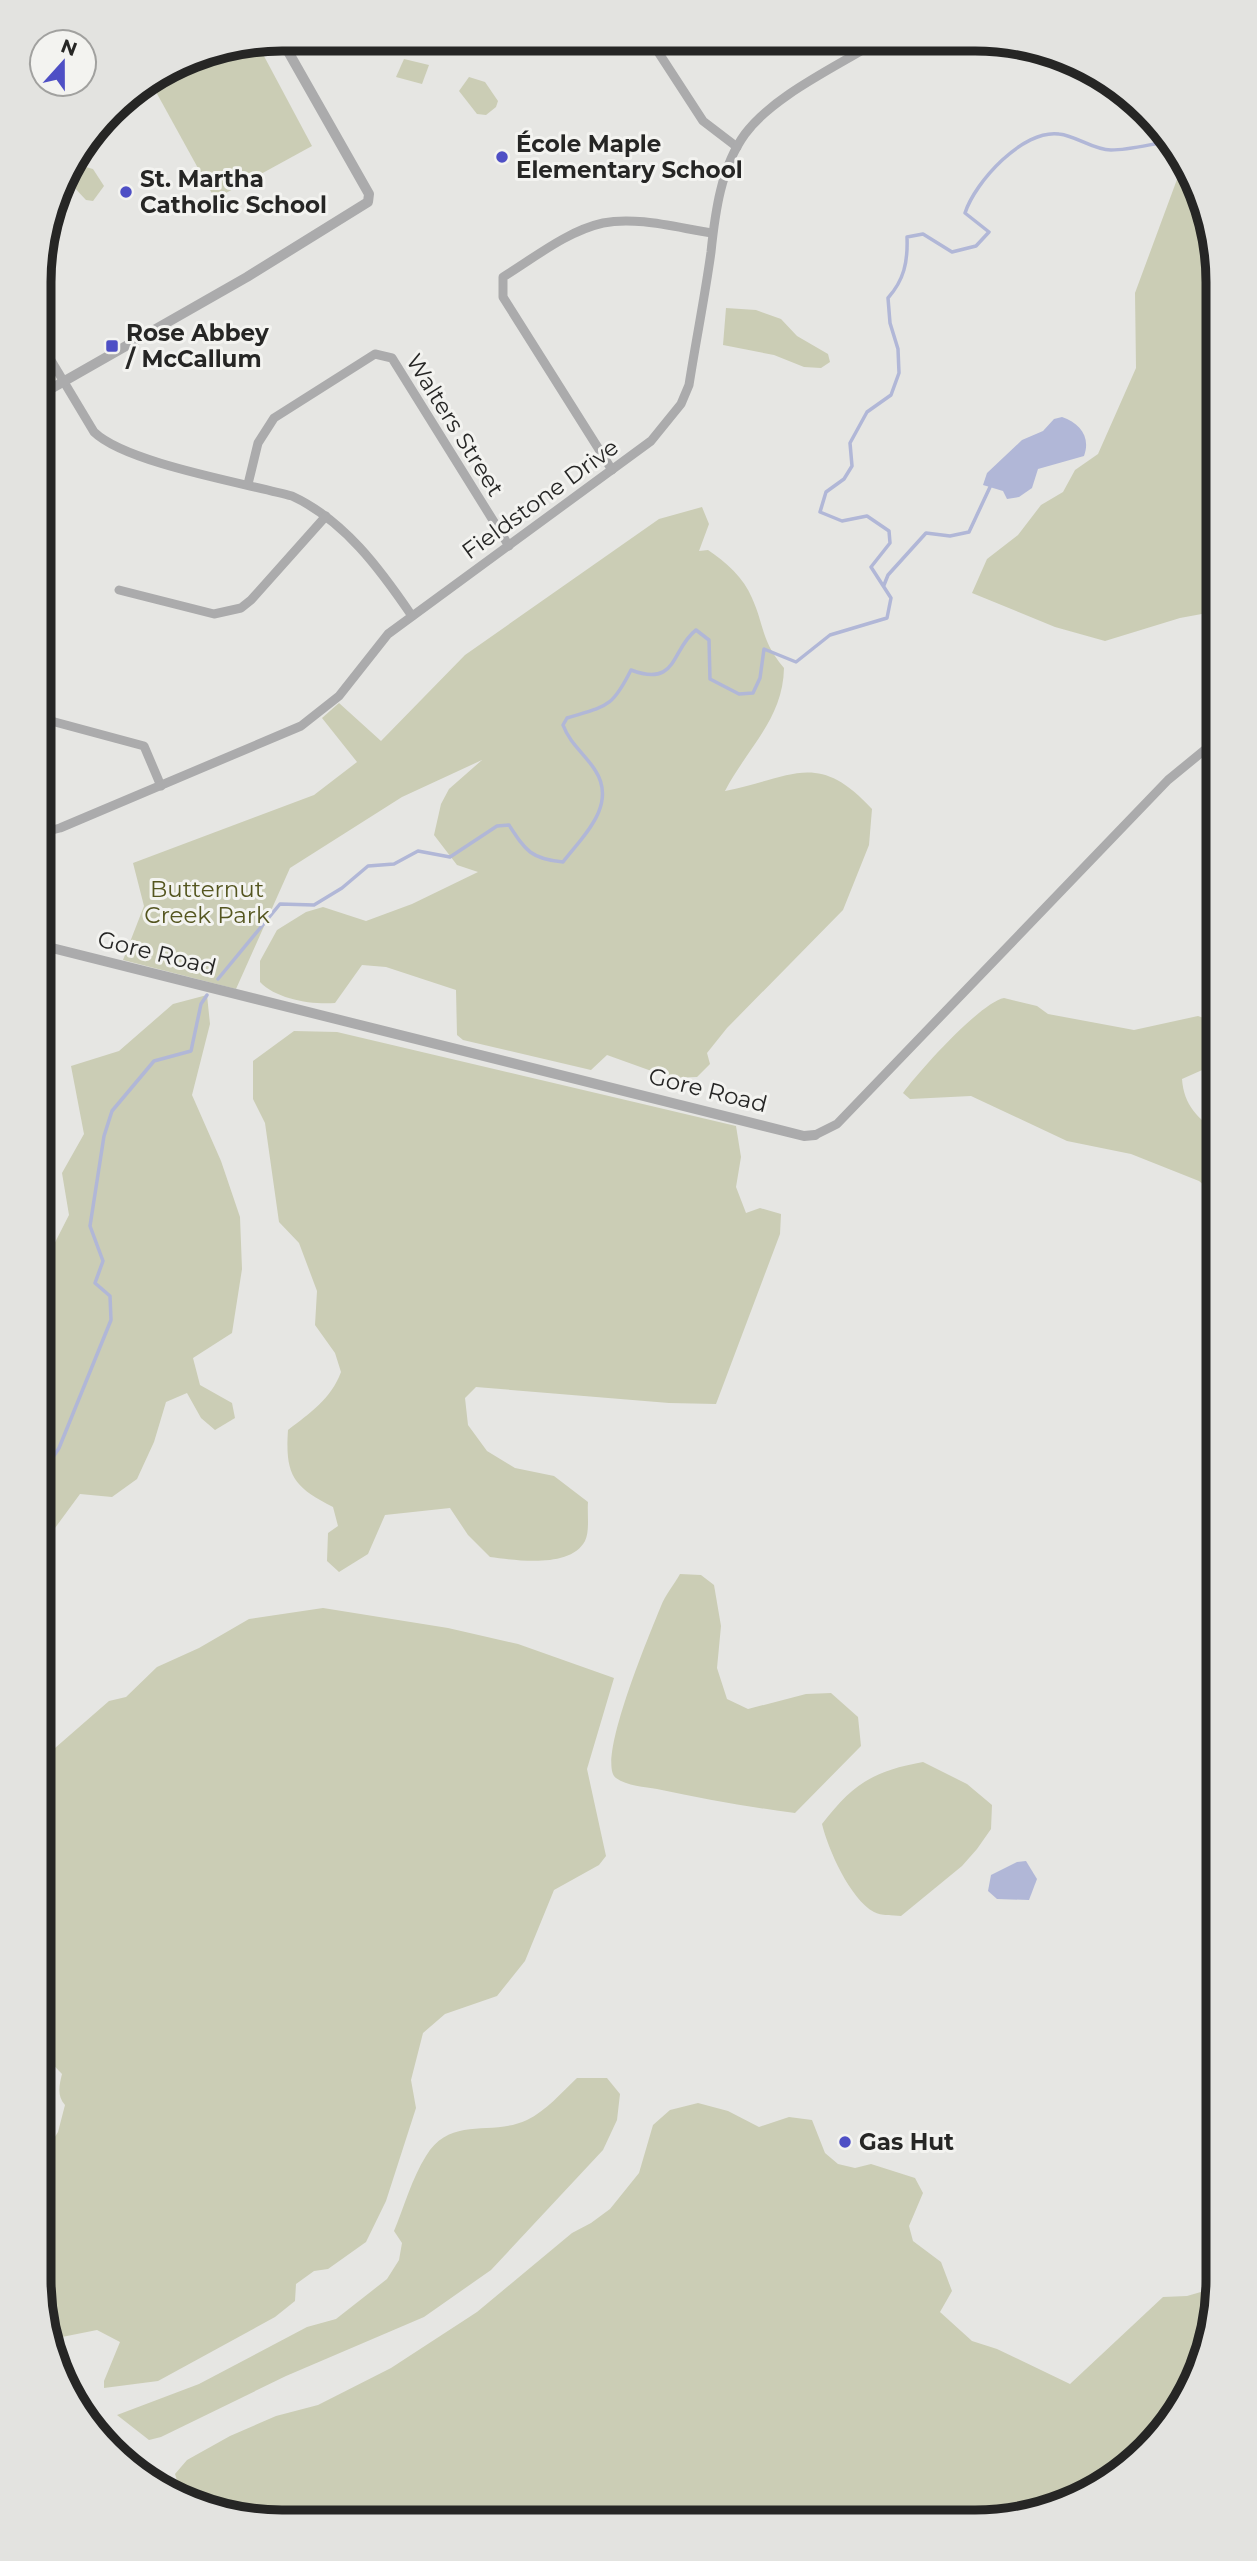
<svg xmlns="http://www.w3.org/2000/svg" width="1257" height="2561" font-family="Montserrat,sans-serif">
  <style>
    .green { fill: #cbcdb5 }
    .water { fill: #b1b7d7 }
    .lines { fill: none; stroke-linecap: round; stroke-linejoin: round }
    .stream { stroke: #b1b7d7; stroke-width: 3.5 }
    .minor { stroke: #ababac; stroke-width: 9 }
    .tertiary { stroke: #ababac; stroke-width: 10 }
    .poi-dot { fill: #4e4fc5; stroke: #f3f3f0; stroke-width: 2.5 }
    .labels { text-anchor: middle; stroke-width: 6; stroke-linejoin: round; paint-order: stroke }
    .poi-label { font-size: 23px; font-weight: bold; fill: #262625; stroke: #f3f3f0; text-anchor: start }
    .street-label { font-size: 23px; fill: #262625; stroke: #f3f3f0 }
    .park-label { font-size: 23px; fill: #54551f; stroke: #f3f3f0 }
    .rim { fill: none; stroke: #262625; stroke-width: 9 }
  </style>
  <rect width="100%" height="100%" fill="#e6e6e3"/>
  <g class="green">
    <path d="M257,43L312,146L215,199L150,81L189,57Z"/>
    <path d="M404,59L429,65L422,84L396,77Z"/>
    <path d="M469,77L485,82L498,101L496,107L486,115L477,114L459,91Z"/>
    <path d="M82,166L93,169L104,186L93,201L86,200L72,185V173Z"/>
    <path d="M1184,171L1206,204L1218,282V611L1180,618L1105,641L1055,627L972,593L987,559L1018,535L1041,505L1063,492L1075,470L1098,454L1136,368L1135,293L1179,174Z"/>
    <path d="M726,308L756,310L781,319L797,336L828,354L830,362L821,368L804,367L774,355L723,345Z"/>
    <path d="M702,507L709,524L699,551L708,550C726,562 744,578 752,598C765,627 761,641 784,668C783,719 748,747 725,791C792,778 817,749 872,809L869,845L843,910L727,1028L707,1053L710,1064L697,1077L671,1078L607,1055L591,1070L463,1040L457,1035L456,990L386,967L362,965L335,1003C312,1005 276,999 260,982V961L277,930L306,912L323,907L366,921L412,904L478,872L457,865L434,835L441,804L449,789L482,760L402,797L290,868L236,989L123,960L144,906L133,863L314,795L357,762L322,718L339,703L381,741L465,655L659,519Z"/>
    <path d="M207,995L210,1024L192,1095L221,1161L240,1217L242,1269L232,1333L193,1358L200,1385L232,1403L235,1418L215,1430L201,1418L187,1393L166,1402L154,1442L137,1479L112,1497L80,1494L55,1528L39,1535L40,1267L42,1268L69,1215L62,1173L84,1134L71,1066L119,1051L173,1004Z"/>
    <path d="M1004,998L1037,1006L1048,1014L1134,1030L1198,1016L1218,1023V1063L1182,1079C1184,1106 1198,1118 1218,1133V1197L1199,1181L1131,1154L1067,1141L971,1096L910,1099L903,1093C919,1071 980,1003 1004,998Z"/>
    <path d="M294,1031L337,1032L736,1126L741,1157L736,1187L746,1213L760,1208L781,1214L780,1234L716,1404L669,1403L476,1387L465,1398L468,1425L487,1451L515,1468L554,1476L588,1502C587,1513 590,1531 585,1541C570,1569 515,1560 490,1557L468,1535L450,1508L385,1515L368,1554L339,1572L327,1561L328,1533L338,1526L333,1507C293,1487 285,1475 288,1430C310,1413 331,1399 341,1372L335,1353L315,1325L317,1291L299,1243L279,1222L265,1123L253,1099V1061Z"/>
    <path d="M680,1574L701,1575L714,1585L721,1626L717,1668L727,1699L748,1709L806,1694L831,1693L858,1717L861,1746L795,1813C749,1807 703,1799 657,1789C645,1787 627,1786 616,1778C595,1763 651,1631 661,1606C665,1595 674,1585 680,1574Z"/>
    <path d="M323,1608L448,1628L518,1644L614,1678L587,1769L606,1856L599,1865L554,1890L525,1961L497,1996L445,2014L423,2033L411,2080L416,2108L386,2201L366,2242L328,2269L314,2271L296,2284L295,2301L275,2317L158,2381L104,2388V2381L120,2342L97,2330L57,2338L50,2347L39,2279V2162L58,2132L65,2105C57,2096 59,2086 62,2074L39,2050V2019L45,2012L39,2008V1762L109,1701L126,1697L157,1667L199,1648L249,1619Z"/>
    <path d="M923,1762L967,1784L992,1805L991,1829L977,1849L962,1866L901,1916C893,1915 881,1916 874,1912C850,1899 828,1849 822,1824C853,1784 873,1771 923,1762Z"/>
    <path d="M577,2078H607L620,2094L617,2120L603,2150L491,2270L424,2317L286,2376L161,2437L149,2440L117,2415L199,2384L307,2327L336,2319L387,2279L399,2260L402,2243L394,2231C404,2207 412,2178 426,2156C451,2115 491,2137 527,2120C546,2111 562,2092 577,2078Z"/>
    <path d="M698,2103L728,2111L759,2127L789,2117L812,2120L825,2153L838,2164L855,2168L871,2164L915,2178L923,2193L909,2226L913,2241L941,2262L952,2291L940,2312L972,2341L997,2349L1070,2384L1163,2297L1187,2296L1218,2287L1200,2372L1168,2428L1111,2481L1053,2510L975,2522L250,2520L222,2512L180,2490L175,2474L187,2460L230,2436L276,2416L318,2405L391,2368L477,2312L572,2233L591,2223L610,2209L639,2173L653,2125L670,2110Z"/>
  </g>
  <g class="water">
    <path d="M1062,417C1080,423 1091,437 1084,456L1038,469L1032,488L1019,497L1007,499L1003,491L983,485L987,473L1022,440L1043,431L1054,419Z"/>
    <path d="M1026,1861L1037,1879L1029,1900L997,1899L988,1891L991,1875L1017,1862Z"/>
  </g>
  <g class="lines">
    <g class="stream">
      <path d="M884,585L888,575L926,533L950,536L969,532L990,487"/>
      <path d="M218,979L280,904L314,905L342,888L368,866L394,864L418,851L450,857L497,826L509,825C526,851 531,859 563,862C583,836 618,805 595,770C585,754 570,744 563,725L567,718C607,706 612,708 631,670C678,688 671,649 696,630L709,640L710,679L739,694L753,693L760,678L764,649L796,662L830,635L887,618L891,598L871,567L890,543L889,531L867,516L842,521L820,512L826,492L844,479L852,466L850,443L867,412L891,395L899,373L898,349L890,323L888,298C904,280 908,262 907,237L923,234L952,252L976,246L989,232L965,213C975,182 1023,129 1059,134C1077,136 1093,150 1111,150C1128,150 1147,145 1165,142"/>
      <path d="M39,1472L44,1471L59,1448L111,1320L110,1296L95,1283L103,1261L90,1226L104,1136L112,1111L154,1061L191,1051L201,1004L207,995"/>
    </g>
    <g class="minor">
      <path d="M651,41L703,121L737,147"/>
      <path d="M40,342L94,432C126,463 244,483 292,496C344,520 380,569 412,616"/>
      <path d="M612,470L503,297V277C534,258 567,231 603,223C637,216 678,228 712,233"/>
      <path d="M248,484L258,443L274,418L375,354L392,358L509,546"/>
      <path d="M119,590L214,614L241,608L251,600L326,516"/>
      <path d="M40,718L144,746L161,786"/>
      <path d="M40,833L60,828L301,726L339,696L388,634L651,441L681,404L689,385C696,340 705,296 711,252C715,213 721,167 745,134C773,96 836,67 876,42"/>
      <path d="M815,1135L837,1124L1168,780L1218,739"/>
    </g>
    <g class="tertiary">
      <path d="M40,395L247,277L368,202L369,194L281,39"/>
      <path d="M40,945L804,1136L815,1135"/>
    </g>
  </g>
  <g class="poi-dot">
    <circle cx="502" cy="157" r="7"/>
    <circle cx="126" cy="192" r="7"/>
    <rect x="105" y="339" width="14" height="14" rx="3.5"/>
    <circle cx="845" cy="2142" r="7"/>
  </g>
  <g class="labels">
    <g class="poi-label">
      <text x="516" y="152">École Maple<tspan x="516" dy="26">Elementary School</tspan></text>
      <text x="140" y="187">St. Martha<tspan x="140" dy="26">Catholic School</tspan></text>
      <text x="126" y="341">Rose Abbey<tspan x="126" dy="26">/ McCallum</tspan></text>
      <text x="859" y="2150">Gas Hut</text>
    </g>
    <g class="street-label">
      <text transform="translate(455 425) rotate(58)" y="8">Walters Street</text>
      <text transform="translate(540 499) rotate(-36)" y="8">Fieldstone Drive</text>
      <text transform="translate(157 953) rotate(14)" y="8">Gore Road</text>
      <text transform="translate(708 1090) rotate(14)" y="8">Gore Road</text>
    </g>
    <g class="park-label">
      <text x="207" y="897">Butternut<tspan x="207" dy="26">Creek Park</tspan></text>
    </g>
  </g>
  <path d="M0 0H1257V2561H0ZM282 51H975A231 231 0 0 1 1206 282V2279A231 231 0 0 1 975 2510H282A231 231 0 0 1 51 2279V282A231 231 0 0 1 282 51Z" fill="#e3e3e0" fill-rule="evenodd"/>
  <path class="rim" d="M282 51H975A231 231 0 0 1 1206 282V2279A231 231 0 0 1 975 2510H282A231 231 0 0 1 51 2279V282A231 231 0 0 1 282 51Z"/>
  <g transform="translate(63 63) rotate(21)"><circle r="33" fill="#f3f3f0" stroke="#a1a19f" stroke-width="2"/>
  <path d="M0-5L12 26L0 18L-12 26Z" fill="#4e4fc5"/>
  <text y="-10" font-size="19" font-weight="bold" text-anchor="middle" fill="#262625">N</text>
  </g>
</svg>
